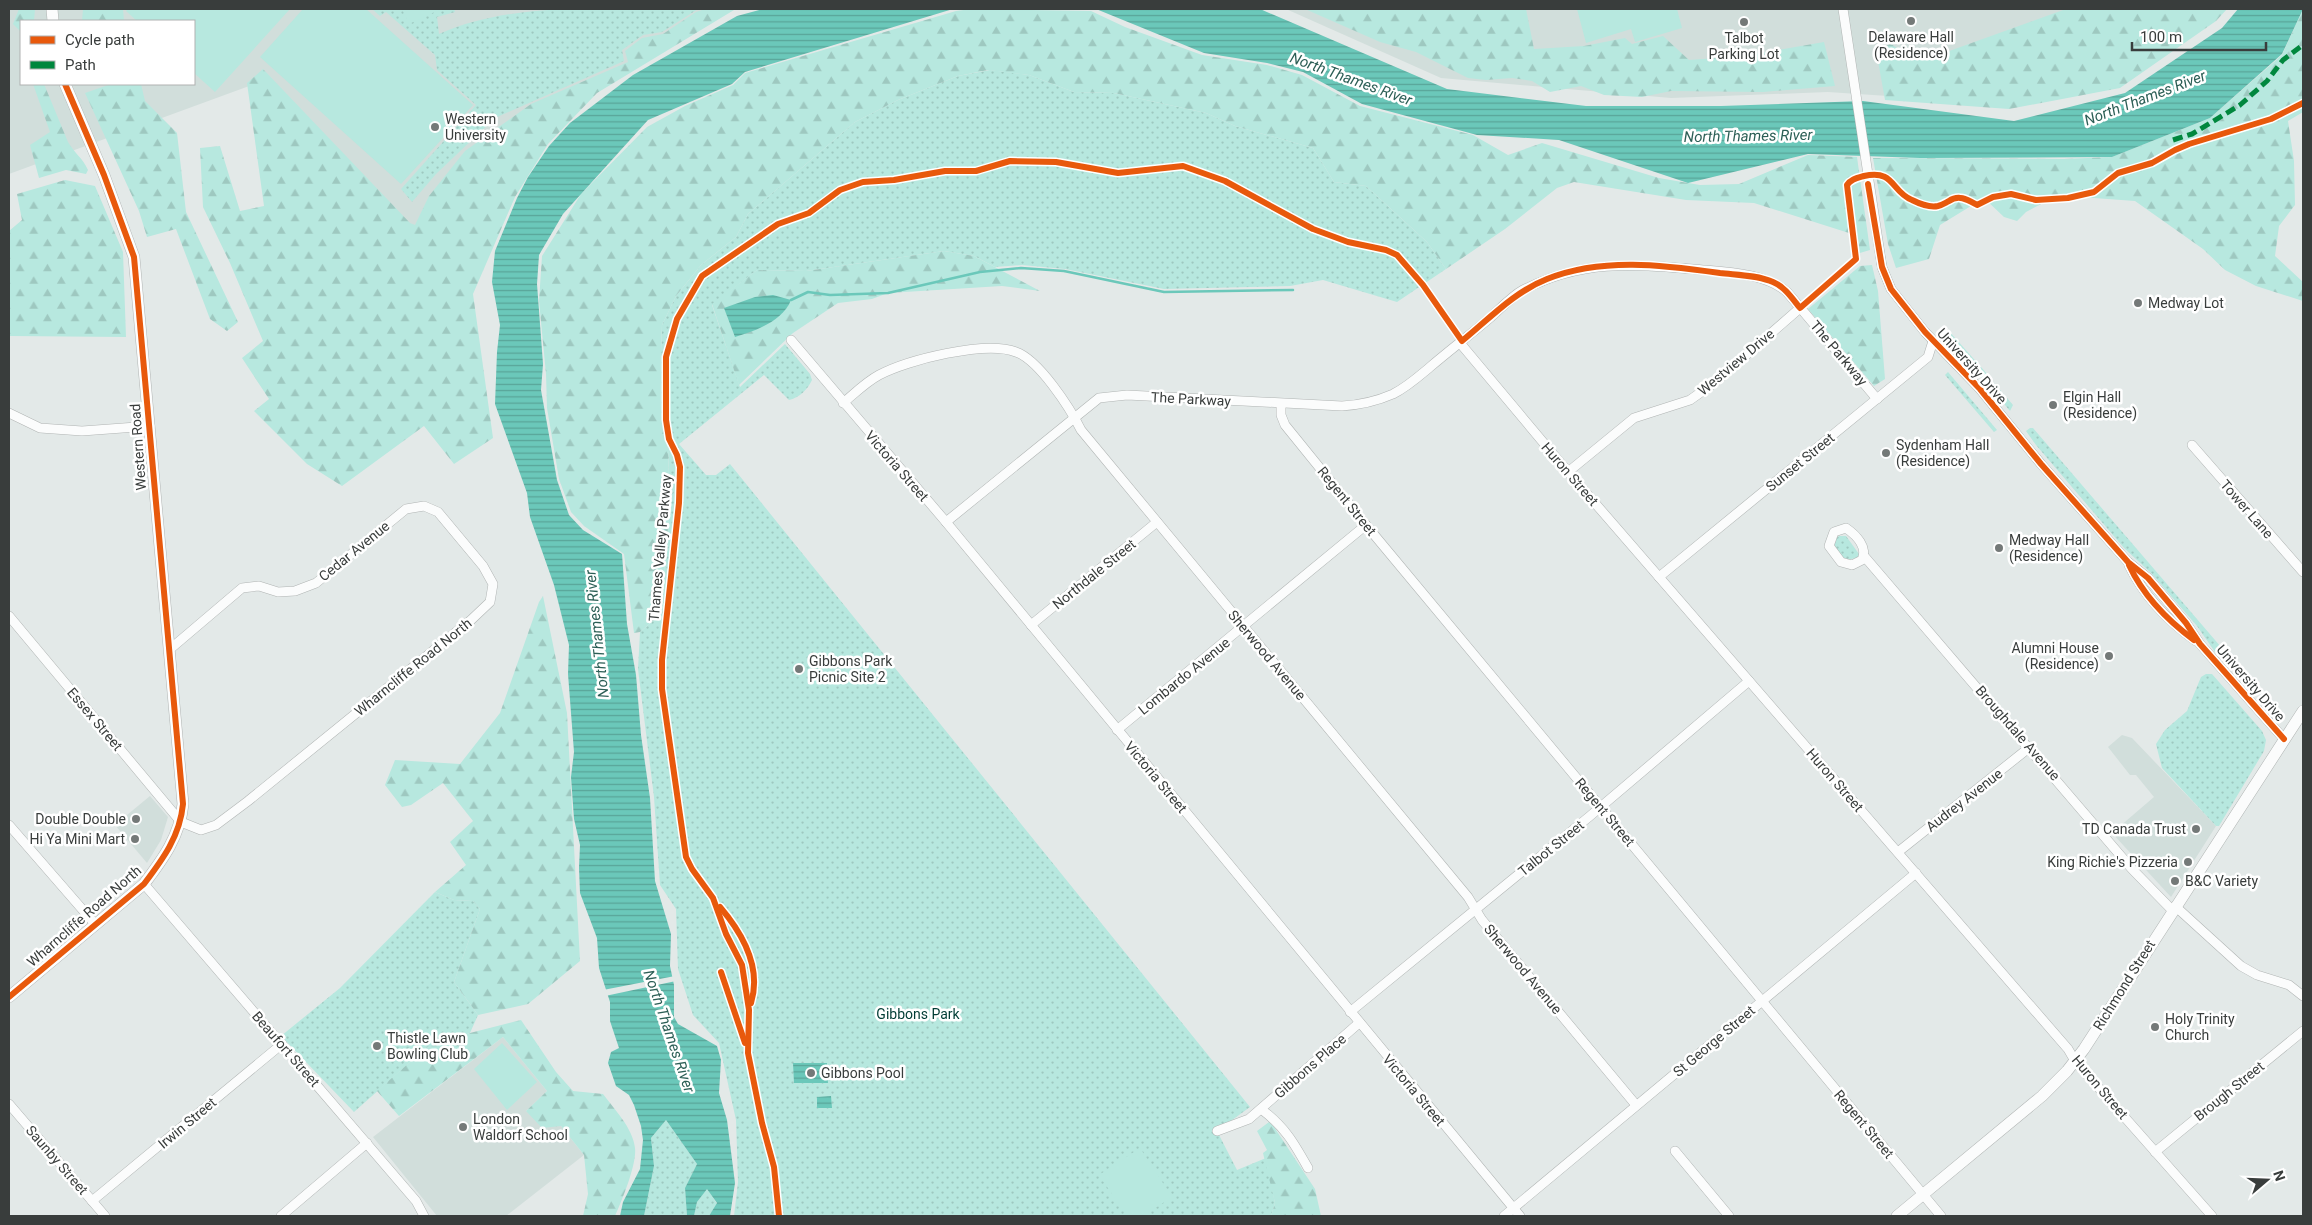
<svg xmlns="http://www.w3.org/2000/svg" width="2312" height="1225" font-family="Roboto,sans-serif">
  <style>
    .built { fill: #d1dedb; fill-rule: evenodd }
    .grass { fill: url(#grass-dots) }
    .forest { fill: url(#forest-firs) }
    .garden { fill: #b7e8df }
    .water { fill: url(#water-rules) }
    .pier { fill: #e3e9e8 }
    .lines { fill: none; stroke-linecap: round; stroke-linejoin: round }
    .stream { stroke: #6bc8ba; stroke-width: 2.5 }
    .minor-casing { stroke: #b0b4b3; stroke-width: 10 }
    .major-casing { stroke: #b0b4b3; stroke-width: 12 }
    .minor { stroke: #fbfcfc; stroke-width: 9 }
    .major { stroke: #fbfcfc; stroke-width: 11 }
    .quiet { stroke: #00873e; stroke-width: 5; stroke-dasharray: 10 5; stroke-linecap: butt }
    .cycleway-casing { stroke: #fff; stroke-width: 9 }
    .cycleway { stroke: #e8590c; stroke-width: 6 }
    .poi-dot { fill: #747978; stroke: #fff; stroke-width: 2 }
    .labels { text-anchor: middle; stroke-width: 5; stroke-linejoin: round; paint-order: stroke }
    .poi-label { font-size: 14px; fill: #393d3c; stroke: #fff; text-anchor: start }
    .street-label { font-size: 14px; fill: #393d3c; stroke: #fff }
    .park-label { font-size: 14px; fill: #003c34; stroke: #fff }
    .water-label { font-size: 15px; font-style: italic; fill: #2c5f56; stroke: #fff }
  </style>
  <defs>
    <pattern id="grass-dots" width="8" height="8" patternUnits="userSpaceOnUse" patternTransform="scale(1.25)"><rect width="8" height="8" fill="#b7e8df"/><path d="M2 2h.1M6 6h.1" fill="none" stroke="#9ec8c0" stroke-width="1.8" stroke-linecap="round"/></pattern>
    <pattern id="forest-firs" width="22" height="20" patternUnits="userSpaceOnUse" patternTransform="scale(1.25)"><rect width="22" height="20" fill="#b7e8df"/><path d="M5 1l3.5 6h-7zM16 11l3.5 6h-7z" fill="#9ec8c0"/></pattern>
    <pattern id="water-rules" width="6" height="5" patternUnits="userSpaceOnUse" patternTransform="scale(1.25)"><rect width="6" height="5" fill="#6bc8ba"/><path d="M0 2.5h6" fill="none" stroke="#59a498"/></pattern>
  </defs>
  <rect width="100%" height="100%" fill="#e3e9e8"/>
  <g class="built">
    <path d="M9,9H732L612,75L527,164L468,284L263,81L9,174ZM21,21H194V84H21Z"/>
    <path d="M1286,9H2205L2008,104L1828,92L1671,98L1441,78Z"/>
    <path d="M2122,735L2132,738L2216,826L2171,897L2112,833L2154,797L2136,775H2130L2108,747Z"/>
    <path d="M150,796L168,817L161,840L147,863L115,825Z"/>
    <path d="M503,1037L547,1091L526,1111L561,1126L584,1155L506,1216H437L373,1137Z"/>
  </g>
  <g class="grass">
    <path d="M372,9H454L455,12L437,17L439,34C516,0 615,9 698,9L662,32L643,35L622,50L624,61L495,118L436,174L412,202L401,189L476,105L437,70L435,55L386,12L380,16Z"/>
    <path d="M990,70L1029,75L1074,92L1114,93L1206,113L1235,126L1313,148L1334,182L1366,186L1427,242L1446,269L1397,302L1323,280L1290,286L1164,289L1065,269L1022,265L995,267L974,256L944,251L806,271L757,270L712,305L740,387L785,344L810,374L812,380C808,389 799,398 789,400L764,375L679,444L706,475H716L730,464L1250,1107L1217,1131L1237,1170L1266,1158L1275,1203L1271,1216H734L738,1182L736,1120L719,1043L693,1015L678,969L676,909L660,885L654,797L638,669L640,632L661,614L670,504L668,449L661,412L660,377L662,325L676,296L701,265L736,237L748,214L855,122L898,100L958,76Z"/>
    <path d="M1947,330H1948L1988,375L1983,379L1944,333Z"/>
    <path d="M1948,372L1997,430L1994,432L1945,375Z"/>
    <path d="M1994,383L2013,405L2010,411L1990,387Z"/>
    <path d="M2030,428H2033L2233,661L2230,663L2215,652L2197,626L2151,573L2124,548L2036,445L2026,431Z"/>
    <path d="M1839,536H1846L1859,554L1857,558L1845,560L1835,547L1834,540Z"/>
    <path d="M2206,674H2212L2262,731L2266,740L2264,751L2219,826H2216L2162,768L2156,744L2165,730L2187,711L2201,677Z"/>
    <path d="M435,892L454,900L473,901L480,909L454,982L478,1015L470,1033L426,1048L354,1112L281,1036L340,988Z"/>
    <path d="M666,1120L697,1164L685,1188L687,1216H644L654,1166L651,1138Z"/>
    <path d="M707,1188L717,1204L709,1216H694L697,1202Z"/>
  </g>
  <g class="forest">
    <path d="M19,9H35L34,21H21V32L13,24Z"/>
    <path d="M83,9H123L124,21H82Z"/>
    <path d="M705,9H739L734,10L597,93L548,144L515,197L473,294L493,438L454,464L424,426L342,486L307,464L254,411L269,399L242,358L263,341L230,263L203,207L200,148L220,146L240,211L264,206L247,83L263,69L410,223L415,225L429,196L465,151L531,104L628,62L625,51L642,38L663,34L696,12Z"/>
    <path d="M971,9L1091,11L1125,27L1202,55L1267,65L1302,75L1360,106L1473,135L1508,155L1542,143L1659,178L1700,185L1739,184L1808,155L1857,157L1870,250L1853,255L1849,233L1754,203L1686,200L1574,182L1557,188L1505,229L1446,269L1427,242L1366,186L1334,182L1313,148L1235,126L1206,113L1114,93L1074,92L1029,75L988,70L958,76L898,100L855,122L748,214L736,237L701,265L676,296L662,325L660,377L661,412L668,449L670,504L661,614L640,632L634,633L624,554L584,526L571,512L559,479L547,408L546,374L539,301L542,256L581,194L647,127L685,106L733,85L745,73L956,11Z"/>
    <path d="M1305,9H1526L1534,49L1584,46L1625,38L1632,44L1663,36L1689,60L1744,56L1824,42L1835,86L1763,92L1671,91L1642,97L1604,95L1581,86L1550,92L1532,81L1512,78L1486,80L1468,78L1416,52L1380,42Z"/>
    <path d="M2066,9H2227L2216,21L2120,88L2009,109L1885,100L1876,50L1891,44C1907,56 1922,55 1941,54Z"/>
    <path d="M2303,9V112L2288,121L2294,161L2295,205L2279,226L2275,256L2303,282V301L2256,286L2225,270L2203,249L2135,201L2080,197L2043,203L2026,212L2017,221L2004,217L1984,198L1940,225L1929,259L1896,268L1888,244L1873,158L2064,159L2112,157L2210,118L2282,55Z"/>
    <path d="M33,84H44L68,142C75,154 82,157 88,170L86,174L66,170L39,178L30,145L50,132Z"/>
    <path d="M111,84H141L145,101L177,133L186,212L238,322L227,331L210,319L176,229L147,237L139,211L85,93Z"/>
    <path d="M65,180L95,186L123,252L126,337L9,336V231L22,220L17,194Z"/>
    <path d="M944,251L974,256L1040,291L1002,286L888,293L872,299L838,303L793,333L739,385L712,304L757,270L806,271Z"/>
    <path d="M1872,265L1878,291L1885,379L1874,386L1808,309L1860,266Z"/>
    <path d="M543,596L567,713L580,961L528,1004L478,1015L454,982L480,909L473,901L454,900L435,892L466,865L450,842L473,821L443,783L411,805L402,807L385,785L395,760L460,764L500,713L539,602Z"/>
    <path d="M521,1020L556,1072L573,1091L603,1094C614,1109 633,1128 635,1148C637,1164 622,1200 615,1216H583L588,1194L584,1155L561,1126L542,1128L526,1111L547,1091L503,1037L399,1116L377,1091L426,1048L470,1033Z"/>
    <path d="M1269,1122L1274,1127L1315,1189L1321,1216H1271L1275,1203L1263,1153L1267,1150L1257,1131Z"/>
  </g>
  <g class="garden">
    <path d="M128,9H290L215,92L194,73V21H137L126,11Z"/>
    <path d="M303,9H366L473,105L401,184L260,57Z"/>
    <path d="M402,9H441L409,24Z"/>
    <path d="M1577,9H1677L1682,28L1635,42L1631,29L1586,43Z"/>
    <path d="M502,1043L537,1082L507,1110L474,1069Z"/>
    <path d="M1140,1148L1172,1197L1143,1216H1127L1099,1175Z"/>
  </g>
  <g class="water">
    <path d="M763,9H953L745,72L732,84L648,120L563,214L539,255L537,284L543,364L541,390L557,480L569,515L583,530L622,554L627,624L636,675L641,735L650,798L655,881L671,934L670,966L674,985V1017L678,1024L717,1046L721,1060L719,1093L727,1120L735,1183L730,1216H709L717,1203L707,1189L697,1202L694,1216H687L685,1188L697,1164L666,1120L651,1138L654,1166L644,1216H620L623,1202L640,1169L643,1140L641,1126L634,1105L629,1095L616,1086L608,1063L611,1052L619,1048L610,1021V1002L599,968L597,938L580,893L579,868L580,845L574,819L571,777L574,752L568,674L569,645L554,585L530,517L527,493L495,404L497,352L500,325L492,282L495,251L517,198L528,177L549,146L570,123L633,75L737,16Z"/>
    <path d="M1096,9H1260L1447,89L1586,106H1721L1863,101L2014,121L2125,93L2222,28L2238,9H2303L2282,54L2210,118L2112,157L1920,158L1808,154L1688,183L1559,140L1477,135L1362,104L1303,72L1267,63L1204,53Z"/>
    <path d="M773,295L791,300C783,321 755,331 735,337L724,308L755,297Z"/>
    <path d="M793,1063H827L828,1083H794Z"/>
    <path d="M831,1096L832,1108H817V1097Z"/>
  </g>
  <path class="pier" d="M675,976L676,981L605,996L603,990Z"/>
  <g class="lines">
    <path class="stream" d="M791,300L808,292L830,295L888,293L980,272L1021,268L1064,271L1164,292L1293,290"/>
    <g class="minor-casing">
      <g id="minor">
        <path d="M1843,9L1882,267L1891,289L1925,332L1980,389L2041,464L2128,562L2148,578L2186,623L2200,644L2284,739"/>
        <path d="M791,340L946,522L1520,1216"/>
        <path d="M1460,343L1568,472L2068,1049L2075,1061L2212,1216"/>
        <path d="M843,403C855,393 866,382 879,375C907,360 986,340 1016,352C1039,360 1070,408 1081,430L1468,897L1482,920L1636,1105"/>
        <path d="M1281,404V415L1285,425L1366,525L1941,1216"/>
        <path d="M9,413L40,428L82,431L150,426"/>
        <path d="M2192,445L2303,572"/>
        <path d="M1568,472L1634,418L1690,400L1714,383L1800,308"/>
        <path d="M946,522L1099,398L1127,395L1342,406C1360,405 1377,401 1393,394C1407,387 1418,377 1430,367C1450,350 1471,334 1491,317C1501,308 1512,296 1523,290C1581,260 1631,264 1693,269C1722,272 1764,272 1787,292L1877,399"/>
        <path d="M1846,528C1856,535 1868,547 1862,560L1852,565L1841,562L1829,546L1834,532Z"/>
        <path d="M1864,556L2132,869L2172,910"/>
        <path d="M2129,565C2144,596 2168,621 2196,641"/>
        <path d="M1659,577L1928,357L1933,341"/>
        <path d="M9,616L181,822L201,830L216,825L248,801L471,620L490,602L493,584L483,566L438,512L424,506L406,509L316,583L295,591L278,592L259,586L242,588L169,650"/>
        <path d="M1031,625L1157,522"/>
        <path d="M1117,730L1366,525"/>
        <path d="M9,825L95,924"/>
        <path d="M1898,852L2030,747"/>
        <path d="M144,884L416,1201L424,1216"/>
        <path d="M2175,906L2241,966L2257,975L2289,985L2303,996"/>
        <path d="M1350,1012L1590,816L1749,681"/>
        <path d="M9,1104L105,1216"/>
        <path d="M1261,1109C1285,1127 1294,1143 1308,1168"/>
        <path d="M1217,1131L1249,1119L1359,1023"/>
        <path d="M1675,1151L1729,1216"/>
        <path d="M2155,1152L2303,1031"/>
        <path d="M92,1201L282,1044"/>
        <path d="M281,1216L367,1143"/>
        <path d="M1504,1216L1916,873"/>
      </g>
    </g>
    <g class="major-casing">
      <g id="major">
        <path d="M52,9L53,21"/>
        <path d="M9,997L144,884C163,859 180,836 183,804L134,257L104,175L65,84"/>
        <path d="M1897,1216L2042,1096L2067,1071L2084,1049L2303,711"/>
      </g>
    </g>
    <use href="#minor" class="minor"/>
    <use href="#major" class="major"/>
    <path class="quiet" d="M2173,140L2192,134L2240,105L2267,81L2283,60L2303,45"/>
    <g class="cycleway-casing">
      <g id="cycleway">
        <path d="M1868,184L1882,267L1891,289L1925,332L1980,389L2041,464L2128,562L2148,578L2186,623L2200,644L2284,739"/>
        <path d="M2129,565C2143,595 2167,620 2194,640"/>
        <path d="M720,907C743,934 762,967 751,1003"/>
        <path d="M721,972L745,1043"/>
        <path d="M9,997L144,884C163,859 180,836 183,804L134,257L104,175L65,84"/>
        <path d="M779,1216L774,1167L762,1123L748,1053L749,1010L742,965L726,934L713,898L692,869L686,857L662,689V660L679,503L680,467L677,455L669,439L666,420V357L677,319L702,276L778,224L809,213L840,190L863,182L894,180L945,171H976L1010,161L1056,162L1118,173L1183,166L1225,181L1313,229L1348,242L1386,250L1397,255L1423,285L1462,341C1489,319 1514,292 1547,279C1602,257 1663,265 1720,273C1737,275 1757,275 1773,282C1785,287 1792,298 1800,308L1856,259L1847,185C1851,179 1857,178 1864,176C1895,169 1891,192 1912,200C1920,204 1929,208 1938,206C1942,205 1945,203 1949,201C1959,194 1968,200 1977,205L1993,197L2011,194L2036,200L2068,198L2094,192L2118,173L2152,163L2175,150L2189,144L2271,119L2303,103"/>
      </g>
    </g>
    <use href="#cycleway" class="cycleway"/>
  </g>
  <g class="poi-dot">
    <circle cx="1911" cy="21" r="5"/>
    <circle cx="1744" cy="22" r="5"/>
    <circle cx="435" cy="127" r="5"/>
    <circle cx="2138" cy="303" r="5"/>
    <circle cx="2053" cy="405" r="5"/>
    <circle cx="1886" cy="453" r="5"/>
    <circle cx="1999" cy="548" r="5"/>
    <circle cx="2109" cy="656" r="5"/>
    <circle cx="799" cy="669" r="5"/>
    <circle cx="136" cy="819" r="5"/>
    <circle cx="2196" cy="829" r="5"/>
    <circle cx="135" cy="839" r="5"/>
    <circle cx="2188" cy="862" r="5"/>
    <circle cx="2175" cy="881" r="5"/>
    <circle cx="2155" cy="1027" r="5"/>
    <circle cx="377" cy="1046" r="5"/>
    <circle cx="811" cy="1073" r="5"/>
    <circle cx="463" cy="1127" r="5"/>
  </g>
  <g class="labels">
    <g class="poi-label">
      <text x="1911" y="42" text-anchor="middle">Delaware Hall<tspan x="1911" dy="16">(Residence)</tspan></text>
      <text x="1744" y="43" text-anchor="middle">Talbot<tspan x="1744" dy="16">Parking Lot</tspan></text>
      <text x="445" y="124">Western<tspan x="445" dy="16">University</tspan></text>
      <text x="2148" y="308">Medway Lot</text>
      <text x="2063" y="402">Elgin Hall<tspan x="2063" dy="16">(Residence)</tspan></text>
      <text x="1896" y="450">Sydenham Hall<tspan x="1896" dy="16">(Residence)</tspan></text>
      <text x="2009" y="545">Medway Hall<tspan x="2009" dy="16">(Residence)</tspan></text>
      <text x="2099" y="653" text-anchor="end">Alumni House<tspan x="2099" dy="16">(Residence)</tspan></text>
      <text x="809" y="666">Gibbons Park<tspan x="809" dy="16">Picnic Site 2</tspan></text>
      <text x="126" y="824" text-anchor="end">Double Double</text>
      <text x="2186" y="834" text-anchor="end">TD Canada Trust</text>
      <text x="125" y="844" text-anchor="end">Hi Ya Mini Mart</text>
      <text x="2178" y="867" text-anchor="end">King Richie's Pizzeria</text>
      <text x="2185" y="886">B&amp;C Variety</text>
      <text x="2165" y="1024">Holy Trinity<tspan x="2165" dy="16">Church</tspan></text>
      <text x="387" y="1043">Thistle Lawn<tspan x="387" dy="16">Bowling Club</tspan></text>
      <text x="821" y="1078">Gibbons Pool</text>
      <text x="473" y="1124">London<tspan x="473" dy="16">Waldorf School</tspan></text>
    </g>
    <g class="street-label">
      <text transform="translate(1839 353) rotate(50)" y="5">The Parkway</text>
      <text transform="translate(1736 362) rotate(-40)" y="5">Westview Drive</text>
      <text transform="translate(1972 366) rotate(48)" y="5">University Drive</text>
      <text transform="translate(1191 399) rotate(3)" y="5">The Parkway</text>
      <text transform="translate(138 447) rotate(-94)" y="5">Western Road</text>
      <text transform="translate(1800 462) rotate(-39)" y="5">Sunset Street</text>
      <text transform="translate(897 466) rotate(49)" y="5">Victoria Street</text>
      <text transform="translate(1570 474) rotate(49)" y="5">Huron Street</text>
      <text transform="translate(1347 501) rotate(51)" y="5">Regent Street</text>
      <text transform="translate(2247 509) rotate(49)" y="5">Tower Lane</text>
      <text transform="translate(660 548) rotate(-85)" y="5">Thames Valley Parkway</text>
      <text transform="translate(354 551) rotate(-39)" y="5">Cedar Avenue</text>
      <text transform="translate(1094 574) rotate(-39)" y="5">Northdale Street</text>
      <text transform="translate(1267 655) rotate(50)" y="5">Sherwood Avenue</text>
      <text transform="translate(413 667) rotate(-39)" y="5">Wharncliffe Road North</text>
      <text transform="translate(1184 676) rotate(-39)" y="5">Lombardo Avenue</text>
      <text transform="translate(2251 683) rotate(49)" y="5">University Drive</text>
      <text transform="translate(95 719) rotate(50)" y="5">Essex Street</text>
      <text transform="translate(2018 733) rotate(49)" y="5">Broughdale Avenue</text>
      <text transform="translate(1156 777) rotate(50)" y="5">Victoria Street</text>
      <text transform="translate(1835 780) rotate(49)" y="5">Huron Street</text>
      <text transform="translate(1964 800) rotate(-38)" y="5">Audrey Avenue</text>
      <text transform="translate(1605 812) rotate(50)" y="5">Regent Street</text>
      <text transform="translate(1551 848) rotate(-39)" y="5">Talbot Street</text>
      <text transform="translate(84 916) rotate(-41)" y="5">Wharncliffe Road North</text>
      <text transform="translate(1523 969) rotate(50)" y="5">Sherwood Avenue</text>
      <text transform="translate(2124 985) rotate(-58)" y="5">Richmond Street</text>
      <text transform="translate(1714 1041) rotate(-40)" y="5">St George Street</text>
      <text transform="translate(286 1049) rotate(49)" y="5">Beaufort Street</text>
      <text transform="translate(1310 1066) rotate(-41)" y="5">Gibbons Place</text>
      <text transform="translate(2100 1087) rotate(50)" y="5">Huron Street</text>
      <text transform="translate(1414 1090) rotate(50)" y="5">Victoria Street</text>
      <text transform="translate(2229 1091) rotate(-39)" y="5">Brough Street</text>
      <text transform="translate(187 1123) rotate(-40)" y="5">Irwin Street</text>
      <text transform="translate(1864 1124) rotate(50)" y="5">Regent Street</text>
      <text transform="translate(57 1160) rotate(49)" y="5">Saunby Street</text>
    </g>
    <g class="park-label">
      <text x="918" y="1019">Gibbons Park</text>
    </g>
    <g class="water-label">
      <text transform="translate(1351 79) rotate(20)" y="5">North Thames River</text>
      <text transform="translate(2145 98) rotate(-21)" y="5">North Thames River</text>
      <text transform="translate(1748 136) rotate(-1)" y="5">North Thames River</text>
      <text transform="translate(597 634) rotate(-96)" y="5">North Thames River</text>
      <text transform="translate(669 1031) rotate(71)" y="5">North Thames River</text>
    </g>
  </g>
  <rect width="2312" height="1225" fill="none" stroke="#393d3c" stroke-width="20"/>
  <rect x="20" y="20" width="175" height="65" fill="#ffffff" stroke="#b0b1b1"/>
  <rect x="30" y="36" width="25" height="8" fill="#e8590c" stroke="#b0b1b1"/>
  <text x="65" y="45" font-size="15" fill="#393d3c">Cycle path</text>
  <rect x="30" y="61" width="25" height="8" fill="#00873e" stroke="#b0b1b1"/>
  <text x="65" y="70" font-size="15" fill="#393d3c">Path</text>
  <g transform="translate(2267 1180) rotate(71)" stroke="#ffffff" stroke-width="4" paint-order="stroke">
  <path d="M0-4L9 19L0 12L-9 19Z" fill="#393d3c"/>
  <text y="-8" font-size="14" font-weight="bold" text-anchor="middle" fill="#393d3c">N</text>
  </g>
  <path d="M2132 42v8h134v-8" fill="none" stroke="#393d3c" stroke-width="2.5"/>
  <text x="2140" y="42" font-size="15" fill="#393d3c" stroke="#ffffff" stroke-width="4" paint-order="stroke">100 m</text>
</svg>
